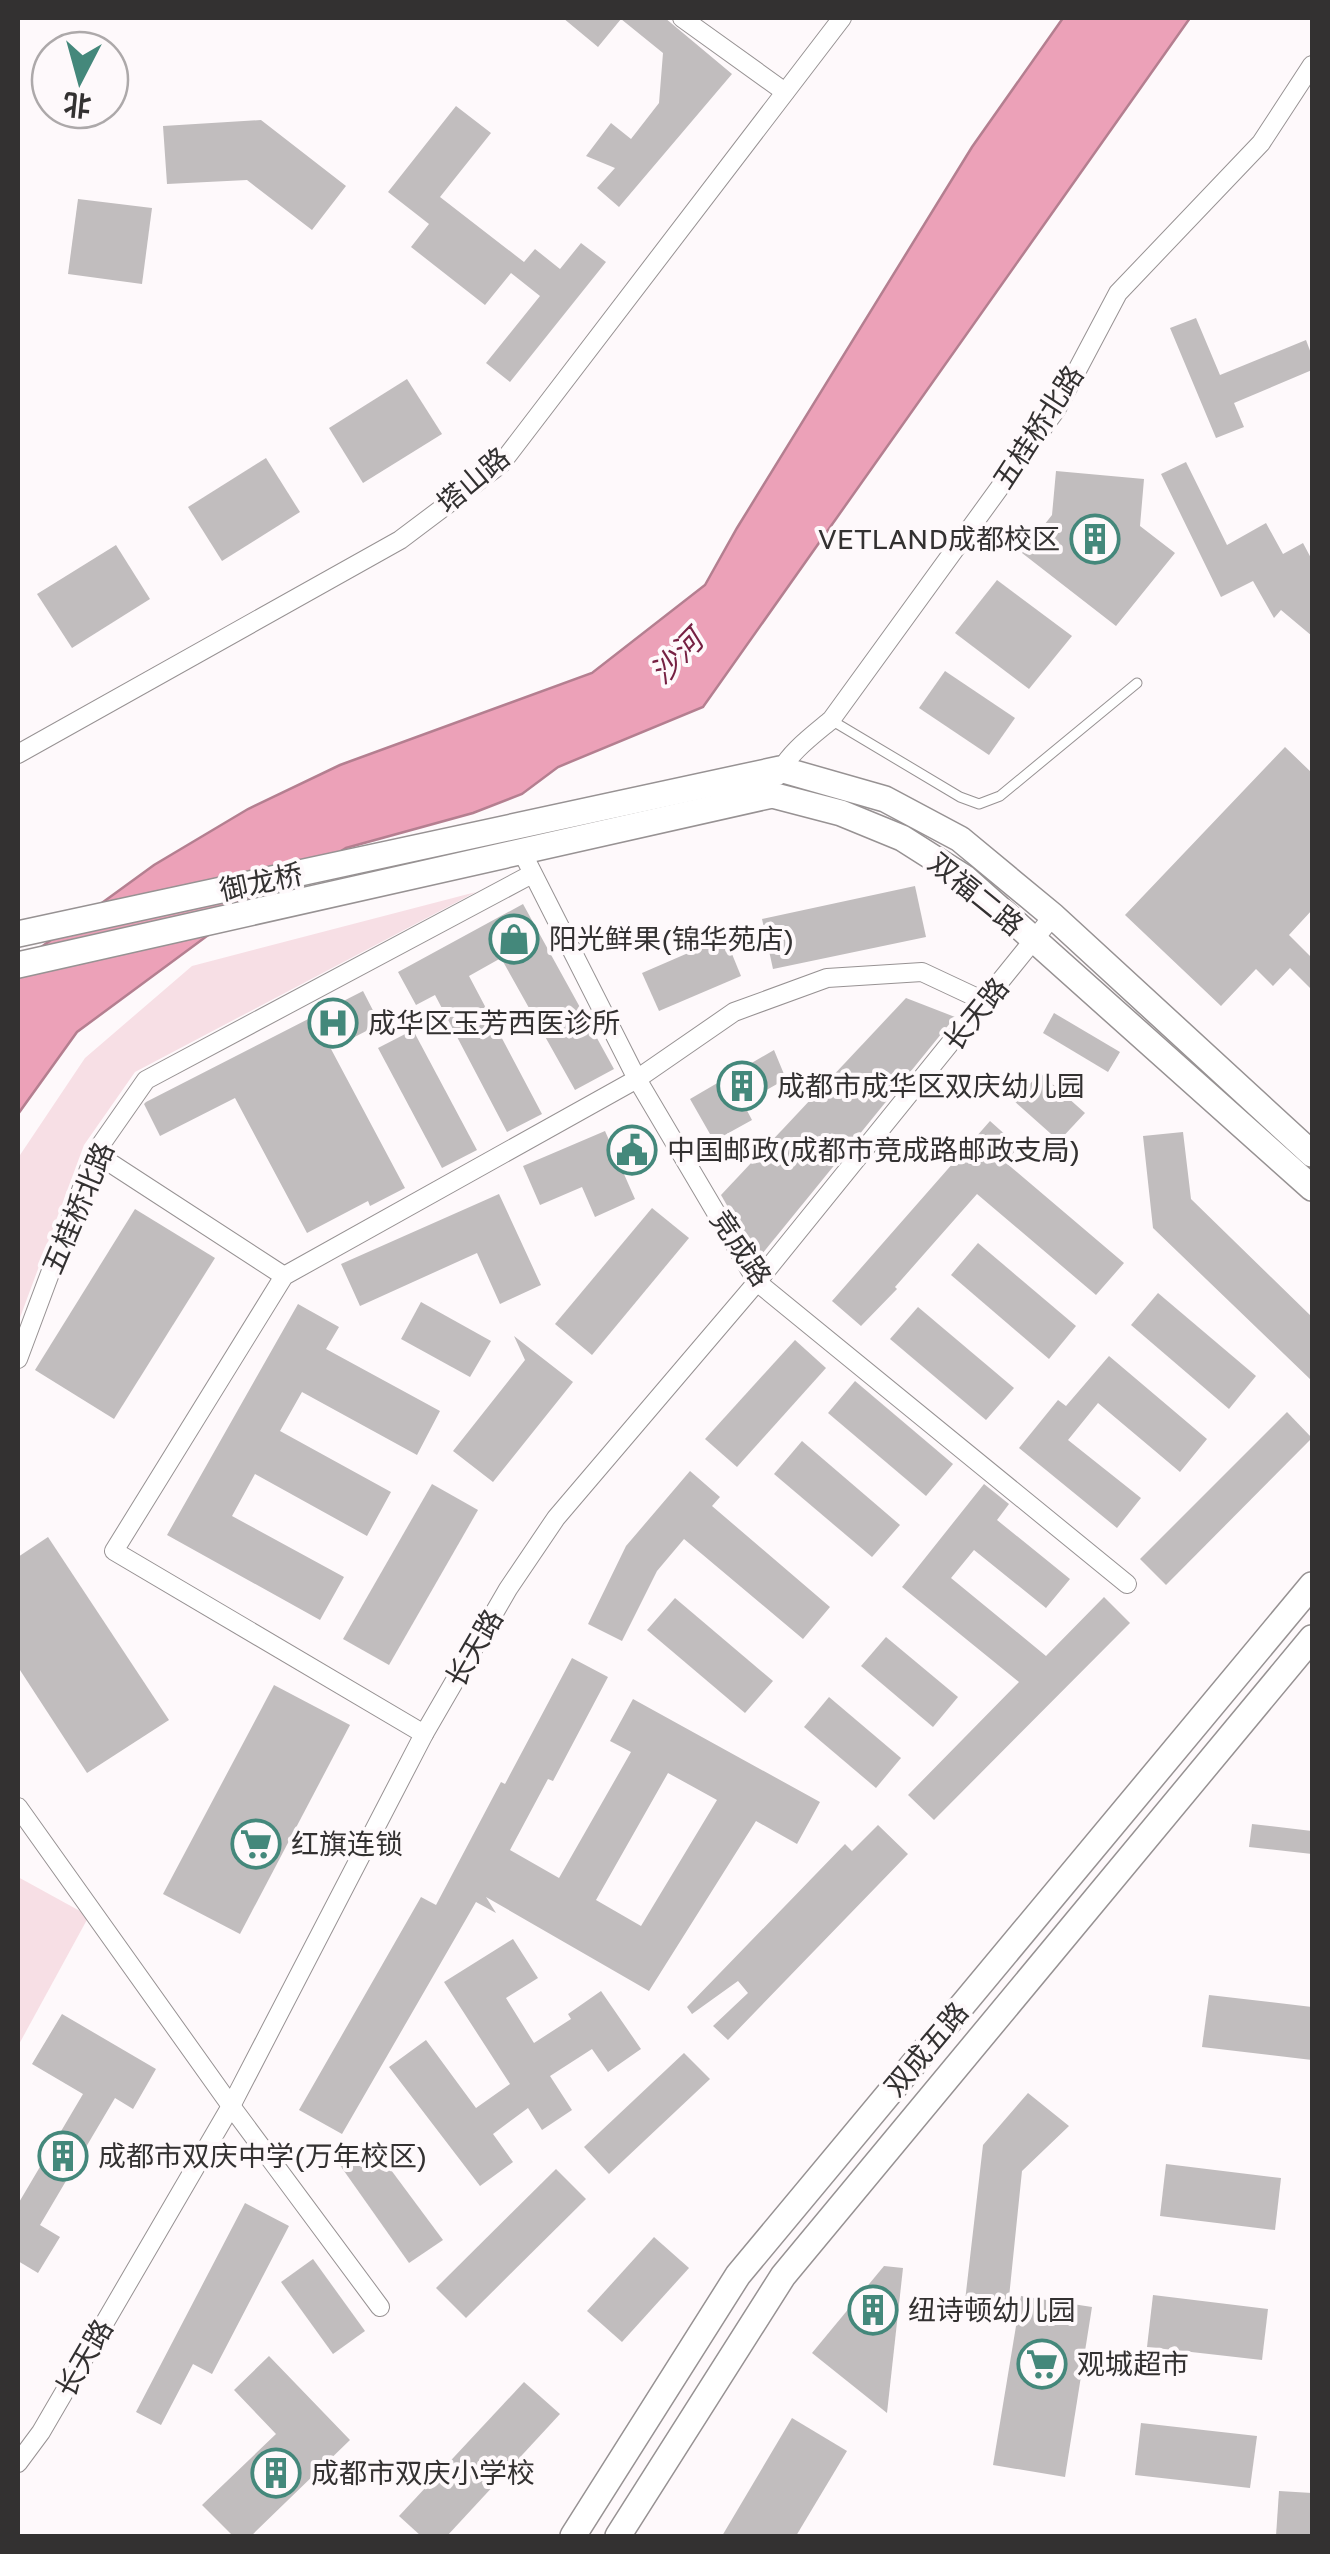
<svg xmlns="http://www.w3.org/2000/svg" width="1330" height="2554" font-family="'Golos Text','Noto Sans SC',sans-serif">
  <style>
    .green { fill: #f7dfe5 }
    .water { fill: #eca1b8; stroke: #b47f90; stroke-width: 2.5 }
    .building { fill: #c1bdbe; fill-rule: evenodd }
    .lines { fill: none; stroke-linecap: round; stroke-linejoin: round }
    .lane-casing { stroke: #979293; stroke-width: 11 }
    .street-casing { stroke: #979293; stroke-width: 20 }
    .secondary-casing { stroke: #979293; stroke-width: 28 }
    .lane { stroke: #fff; stroke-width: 9 }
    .street { stroke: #fff; stroke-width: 18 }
    .secondary { stroke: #fff; stroke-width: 25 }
    .labels { text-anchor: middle; stroke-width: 8; stroke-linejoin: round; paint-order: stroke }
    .street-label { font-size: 28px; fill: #333131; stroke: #fef9fb }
    .poi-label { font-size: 28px; fill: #333131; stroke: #fef9fb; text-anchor: start }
    .water-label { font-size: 30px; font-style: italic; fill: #762143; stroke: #fef9fb }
  </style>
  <rect width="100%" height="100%" fill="#fef9fb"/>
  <g class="green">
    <path d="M476,892L135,1072L84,1145L18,1323V1158L85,1058L192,966Z"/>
    <path d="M18,1877L89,1916L18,2046Z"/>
  </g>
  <path class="water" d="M1063,18H1190L703,707L558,767L522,794L473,813L346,848L211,933L77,1032L18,1114V964L154,865L248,809L340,765L592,673L705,585L737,528L972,147Z"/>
  <g class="building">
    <path d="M563,18H665L732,74L619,207L597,188L615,168L586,156L611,123L631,139L659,103L663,53L621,19L598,47Z"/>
    <path d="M456,106L491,133L440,197L524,262L535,249L560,269L581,243L606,262L510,382L486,363L540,296L511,273L485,305L411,247L429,224L388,192Z"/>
    <path d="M261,120L346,186L312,230L247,180L167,184L163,126Z"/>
    <path d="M78,199L152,208L142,284L68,274Z"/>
    <path d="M1196,318L1220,375L1306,340L1312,356V370L1234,403L1244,427L1216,438L1170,328Z"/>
    <path d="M407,379L442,434L363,483L329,428Z"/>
    <path d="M266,458L300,512L222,561L188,507Z"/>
    <path d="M1186,462L1227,545L1266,523L1283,554L1303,543L1312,560V636L1281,610L1274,618L1253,581L1221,597L1161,474Z"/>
    <path d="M1056,471L1144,479L1140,526L1175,553L1116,626L1022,553L1052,515Z"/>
    <path d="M116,545L150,599L72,648L37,594Z"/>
    <path d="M997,580L1072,636L1029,689L955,633Z"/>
    <path d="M945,671L1015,718L989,755L919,708Z"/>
    <path d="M1285,747L1312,773V910L1289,935L1312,958V990L1290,968L1273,986L1256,969L1221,1006L1125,915Z"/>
    <path d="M915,886L926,937L773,969L762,919Z"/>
    <path d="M523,904L614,1069L575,1090L501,958L469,976L542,1114L507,1132L435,995L416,1005L398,972Z"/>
    <path d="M725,937L741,976L659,1011L642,973Z"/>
    <path d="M363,991L380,1024L331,1049L405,1188L370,1206L368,1201L307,1233L235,1098L160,1136L144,1104L146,1102Z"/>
    <path d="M906,998L955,1017L758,1259L721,1195Z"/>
    <path d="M1054,1013L1120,1052L1108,1072L1043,1033Z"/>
    <path d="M413,1030L477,1150L442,1168L378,1048Z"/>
    <path d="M774,1050L786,1079L743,1103L752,1120L714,1141L690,1099Z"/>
    <path d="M1040,1073L1085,1113L1059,1141L1014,1101Z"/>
    <path d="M990,1121L1019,1147L1005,1162L1124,1263L1096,1295L977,1194L895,1287L897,1289L861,1326L832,1301Z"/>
    <path d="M605,1131L635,1199L595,1217L582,1187L540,1205L523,1166Z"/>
    <path d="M1183,1132L1191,1199L1312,1317V1381L1153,1228L1143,1136Z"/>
    <path d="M499,1194L541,1285L500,1304L477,1253L360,1306L341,1264Z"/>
    <path d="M652,1208L689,1238L592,1355L555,1324Z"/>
    <path d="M135,1209L215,1258L114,1419L35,1370Z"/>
    <path d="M978,1243L1076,1326L1049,1359L951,1275Z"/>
    <path d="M1158,1293L1256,1376L1229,1409L1131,1325Z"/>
    <path d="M421,1302L491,1341L470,1377L401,1339Z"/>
    <path d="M298,1304L339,1327L326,1349L440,1411L417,1455L302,1392L280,1431L391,1492L367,1536L255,1474L232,1516L344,1577L320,1620L167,1535Z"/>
    <path d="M918,1307L1014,1388L986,1420L890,1339Z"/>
    <path d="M514,1336L573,1382L493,1482L453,1451L525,1360Z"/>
    <path d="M795,1340L826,1368L737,1467L705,1439Z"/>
    <path d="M1109,1356L1207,1439L1180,1472L1098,1403L1068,1440L1141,1498L1117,1528L1019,1448L1058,1400L1066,1406Z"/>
    <path d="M855,1381L953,1464L926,1496L828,1413Z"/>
    <path d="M1287,1412L1312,1438L1166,1585L1140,1559Z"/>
    <path d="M802,1441L900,1525L872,1557L774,1474Z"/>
    <path d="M690,1471L720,1497L712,1506L830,1607L803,1639L684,1539L657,1571L622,1641L588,1624L626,1546Z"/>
    <path d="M432,1484L478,1510L389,1665L343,1639Z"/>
    <path d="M984,1484L1009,1504L997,1520L1070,1579L1046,1608L974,1550L951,1578L1046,1656L1104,1597L1130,1623L934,1820L908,1795L1019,1682L902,1587Z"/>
    <path d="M48,1537L169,1720L87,1773L18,1667V1557Z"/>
    <path d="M675,1598L773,1681L745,1713L647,1630Z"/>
    <path d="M886,1637L958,1697L933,1727L861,1666Z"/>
    <path d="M572,1658L608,1677L553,1781L548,1779L510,1850L559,1878L631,1752L610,1741L633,1699L820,1802L797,1844L756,1821L649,1991L486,1897L496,1913L476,1902L342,2134L299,2110L421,1897L436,1905L501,1782L505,1784ZM668,1773L717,1800L641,1926L596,1900Z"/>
    <path d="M274,1685L350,1725L240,1934L163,1894Z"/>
    <path d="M829,1697L901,1758L876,1788L804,1727Z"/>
    <path d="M1252,1824L1312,1831V1854L1249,1847Z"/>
    <path d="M878,1825L908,1854L728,2040L713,2026L748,1993L738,1981L692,2014L687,2007L845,1844L852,1851Z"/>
    <path d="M513,1939L538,1978L506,1998L534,2043L571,2019L568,2014L601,1991L641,2049L608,2072L592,2049L550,2076L572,2110L542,2130L528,2108L493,2134L513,2162L480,2186L389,2067L426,2040L476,2108L510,2084L444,1982Z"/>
    <path d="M1209,1995L1312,2007V2060L1202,2047Z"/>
    <path d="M62,2014L156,2069L133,2109L115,2098L40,2225L60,2237L38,2273L18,2261V2204L83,2094L32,2064Z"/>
    <path d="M684,2053L710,2079L609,2174L584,2147Z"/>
    <path d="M1028,2093L1069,2126L1022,2171L1008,2307L965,2301L983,2145Z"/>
    <path d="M368,2139L443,2240L409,2263L337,2161Z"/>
    <path d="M1166,2164L1281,2178L1275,2230L1160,2216Z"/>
    <path d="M556,2169L586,2199L466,2318L436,2288Z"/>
    <path d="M245,2203L289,2226L212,2374L193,2364L161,2425L136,2412Z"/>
    <path d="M654,2237L689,2268L622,2342L587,2311Z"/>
    <path d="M313,2259L365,2331L333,2354L281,2282Z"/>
    <path d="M884,2266L903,2268L887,2413L812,2353Z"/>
    <path d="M1153,2295L1268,2309L1262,2360L1147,2347Z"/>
    <path d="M1021,2296L1092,2307L1065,2477L993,2465Z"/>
    <path d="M269,2356L350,2440L251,2536H233L202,2505L276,2434L234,2390Z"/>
    <path d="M524,2382L560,2414L447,2536H421L399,2516Z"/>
    <path d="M792,2418L847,2451L796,2536H722Z"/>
    <path d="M1141,2423L1257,2436L1250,2488L1135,2475Z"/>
    <path d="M1279,2491L1312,2493V2536H1276Z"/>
  </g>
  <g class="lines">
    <g class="lane-casing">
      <path id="lane" d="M831,720L960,797L979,804L1000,796L1137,683"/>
    </g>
    <g class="street-casing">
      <g id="street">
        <path d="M682,18L785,92"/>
        <path d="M18,754L400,540L501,464L842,18"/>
        <path d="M778,776C787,754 813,735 831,720L1056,410L1118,293L1261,143L1312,65"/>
        <path d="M522,852L637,1079L757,1282L1127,1584"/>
        <path d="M95,1153L284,1276"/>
        <path d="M18,1359L95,1153L146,1080L532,874"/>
        <path d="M424,1734L114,1551L284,1276L637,1079L734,1012L827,978L922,972L986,1002"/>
        <path d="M18,1807L231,2106L380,2307"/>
        <path d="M18,2463L41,2432L231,2106L424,1734L508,1589L556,1518L757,1282L1053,916"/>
      </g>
    </g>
    <g class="secondary-casing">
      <g id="secondary">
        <path d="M18,934L780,769L885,799L960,839L1053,916L1312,1154"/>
        <path d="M18,965L772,795L841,813L902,838L965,878L1312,1188"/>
        <path d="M573,2536L738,2275L1312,1585"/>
        <path d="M618,2536L783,2276L1312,1638"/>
      </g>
    </g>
    <use href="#lane" class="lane"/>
    <use href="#street" class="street"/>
    <use href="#secondary" class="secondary"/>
  </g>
  <defs>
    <g id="building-ring" transform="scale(2.5)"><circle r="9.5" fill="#fef9fb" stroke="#44887b" stroke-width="1.5"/><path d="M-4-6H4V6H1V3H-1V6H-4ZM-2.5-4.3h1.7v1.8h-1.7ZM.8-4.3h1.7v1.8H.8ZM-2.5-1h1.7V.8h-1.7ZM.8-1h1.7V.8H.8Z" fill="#44887b"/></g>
    <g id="shop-ring" transform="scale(2.5)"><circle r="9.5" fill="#fef9fb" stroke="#44887b" stroke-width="1.5"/><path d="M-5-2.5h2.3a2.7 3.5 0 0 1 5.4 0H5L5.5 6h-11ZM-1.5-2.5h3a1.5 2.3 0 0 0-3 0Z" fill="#44887b"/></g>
    <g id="hospital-ring" transform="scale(2.5)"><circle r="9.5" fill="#fef9fb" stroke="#44887b" stroke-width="1.5"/><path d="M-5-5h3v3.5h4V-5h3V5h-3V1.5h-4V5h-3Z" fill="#44887b"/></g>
    <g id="civic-ring" transform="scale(2.5)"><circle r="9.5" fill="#fef9fb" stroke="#44887b" stroke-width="1.5"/><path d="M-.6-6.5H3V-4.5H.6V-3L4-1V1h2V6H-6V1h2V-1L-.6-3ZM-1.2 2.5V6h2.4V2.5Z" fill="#44887b"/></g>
    <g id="supermarket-ring" transform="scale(2.5)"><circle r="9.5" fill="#fef9fb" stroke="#44887b" stroke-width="1.5"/><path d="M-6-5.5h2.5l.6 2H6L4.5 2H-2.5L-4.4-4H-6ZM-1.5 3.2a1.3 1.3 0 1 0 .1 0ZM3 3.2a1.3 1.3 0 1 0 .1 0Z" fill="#44887b"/></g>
  </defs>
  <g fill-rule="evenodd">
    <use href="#building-ring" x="1095" y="539"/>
    <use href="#shop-ring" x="514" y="939"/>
    <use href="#hospital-ring" x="333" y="1023"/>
    <use href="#building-ring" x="742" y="1086"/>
    <use href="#civic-ring" x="632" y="1150"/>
    <use href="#supermarket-ring" x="256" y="1844"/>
    <use href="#building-ring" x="63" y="2156"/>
    <use href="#building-ring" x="873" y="2310"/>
    <use href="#supermarket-ring" x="1042" y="2364"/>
    <use href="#building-ring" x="276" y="2473"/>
  </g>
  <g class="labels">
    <g class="street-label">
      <text transform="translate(1038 427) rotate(-57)" y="10">五桂桥北路</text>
      <text transform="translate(473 480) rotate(-40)" y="10">塔山路</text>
      <text transform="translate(261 882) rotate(-12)" y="10">御龙桥</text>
      <text transform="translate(976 894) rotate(39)" y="10">双福二路</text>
      <text transform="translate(976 1014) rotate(-51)" y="10">长天路</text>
      <text transform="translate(78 1208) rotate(-67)" y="10">五桂桥北路</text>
      <text transform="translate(741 1248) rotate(56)" y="10">竞成路</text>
      <text transform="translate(474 1648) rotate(-60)" y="10">长天路</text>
      <text transform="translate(926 2049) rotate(-50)" y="10">双成五路</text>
      <text transform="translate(84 2358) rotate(-60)" y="10">长天路</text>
    </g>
    <g class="poi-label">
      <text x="1060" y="549" text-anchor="end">VETLAND成都校区</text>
      <text x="549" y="949">阳光鲜果(锦华苑店)</text>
      <text x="368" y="1033">成华区玉芳西医诊所</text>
      <text x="777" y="1096">成都市成华区双庆幼儿园</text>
      <text x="667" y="1160">中国邮政(成都市竞成路邮政支局)</text>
      <text x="291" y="1854">红旗连锁</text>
      <text x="98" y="2166">成都市双庆中学(万年校区)</text>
      <text x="908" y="2320">纽诗顿幼儿园</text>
      <text x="1077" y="2374">观城超市</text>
      <text x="311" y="2483">成都市双庆小学校</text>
    </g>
    <g class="water-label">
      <text transform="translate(677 657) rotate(-46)" y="10">沙河</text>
    </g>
  </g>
  <rect width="1330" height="2554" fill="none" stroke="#333131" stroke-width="40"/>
  <g transform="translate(80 80) rotate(186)"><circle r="48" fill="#fef9fb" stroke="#ada9aa" stroke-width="2.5"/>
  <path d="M0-8L18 38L0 25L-18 38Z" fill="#44887b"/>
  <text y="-15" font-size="28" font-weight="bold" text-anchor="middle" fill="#333131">北</text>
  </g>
</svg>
